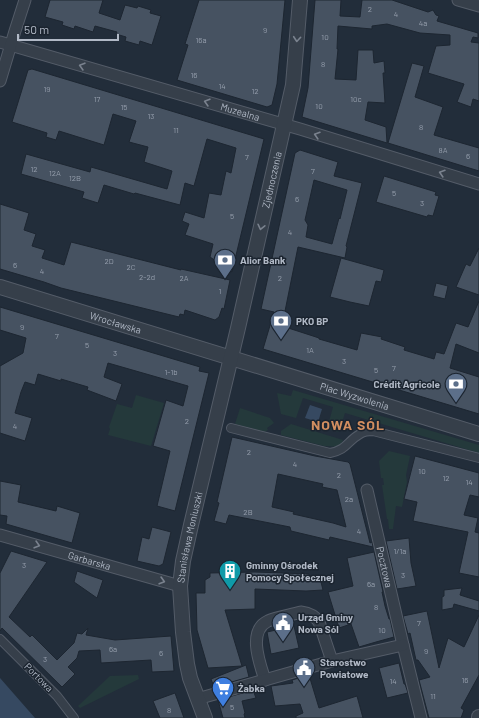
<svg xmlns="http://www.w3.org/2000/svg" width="479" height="718" font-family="Barlow,sans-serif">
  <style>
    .green { fill: #24393b }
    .water { fill: #364961 }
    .building { fill: #465261; stroke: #1d2631; fill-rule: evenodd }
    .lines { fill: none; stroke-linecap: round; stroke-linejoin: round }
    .pedestrian-casing { stroke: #545c68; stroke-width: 10 }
    .minor-casing { stroke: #545c68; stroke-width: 13 }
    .tertiary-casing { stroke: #545c68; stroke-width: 16 }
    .pedestrian { stroke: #363f4a; stroke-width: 8 }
    .minor { stroke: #363f4a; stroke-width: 11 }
    .tertiary { stroke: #363f4a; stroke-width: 14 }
    .oneway { stroke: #7a828e }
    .labels { text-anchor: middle; stroke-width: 3; stroke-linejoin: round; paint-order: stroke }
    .number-label { font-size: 8px; fill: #969fad }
    .street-label { font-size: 10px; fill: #b1b9c6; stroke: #1b242f }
    .poi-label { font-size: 10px; font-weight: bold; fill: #b1b9c6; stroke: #1b242f; text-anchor: start }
    .district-label { font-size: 14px; font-weight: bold; letter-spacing: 1px; fill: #d28e60; stroke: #1b242f }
  </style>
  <rect width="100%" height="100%" fill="#222d3a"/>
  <g class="green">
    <path d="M293,390L479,445V453L345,413L339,432L327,429L333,407L303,398L296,418L281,414L277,393L291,396Z"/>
    <path d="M136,395L164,403L151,446L108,435L110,429L109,427L117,404L132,408Z"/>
    <path d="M240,408L270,418L274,423L267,428L268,430L265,432L235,424Z"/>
    <path d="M291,424L343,440L341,447L324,446L281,435V431Z"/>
    <path d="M389,451L410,456L406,475L407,482L402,507L396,506L393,529H389L388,519H387L382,485H384L383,478H381L379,461Z"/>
    <path d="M138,675L139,679L80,708L78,706L110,676Z"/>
  </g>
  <g class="water">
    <path d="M310,405L322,409L318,422L305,418Z"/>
    <path d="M0,678L35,718H0Z"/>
  </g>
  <g class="building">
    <path d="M50,0H103L99,13L120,20L125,5L137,8L138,6L151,10L150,13L161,16L152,45L140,41L139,45L125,41L126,37L116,34L117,32L95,26L93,32L75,26L74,29L62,25L63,22L45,17Z"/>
    <path d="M199,0H285L277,84L272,105L267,107L177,80L188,45L185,44Z"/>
    <path d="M315,0H341L340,16L360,17L362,0H392L428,12L433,10L436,15L439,16L437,21L478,33V38L473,37L471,42L479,43V101L473,99L471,107L457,102L464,84L428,73L436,46L450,45V35L420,33L387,24L372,26V29L338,26L337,49H338L335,79L356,80L358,50H373L374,63L384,61L385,73H383L385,103L368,102L365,120L386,127L387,143L302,117L308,88Z"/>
    <path d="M412,63L424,66L415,97L443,107L434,135L479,148V171L388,143Z"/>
    <path d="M32,69L264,139L232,272L210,257L213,244L185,235L189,224L182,221L185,212L204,218L209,193L221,195L226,171L231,173L236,148L207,139L194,186L185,183L180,205L135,193L134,194L104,185L98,203L82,198L84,192L21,174L26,154L90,172L91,167L167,189L172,171L144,162L148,147L129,142L136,121L113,114L104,145L59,131L56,140L46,137L47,133L12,122L28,70Z"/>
    <path d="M300,150L338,162L334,176L362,183L346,246L347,247L345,258L298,247L282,326L313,336L319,338V339L357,350L361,333L382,337L381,339L405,347L404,350L434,359L436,352L444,354L456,323L468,327L479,301V353L456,344L450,368L479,377V414L263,349L274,312L261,309L295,153ZM314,180L347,190L340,219L339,218L332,244L306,237L308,225L305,220Z"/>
    <path d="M384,176L436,192L435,195L439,196L433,216L428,215L427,217L376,202Z"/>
    <path d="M0,204L29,213L24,230L36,234L32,246L45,250L42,258L64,265L71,242L181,270V269L230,280L224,309L222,308L219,317L215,320L185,310L184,315L180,314L179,317L61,288L44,282L0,269Z"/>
    <path d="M479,248V295L456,287L466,264L470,266Z"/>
    <path d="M341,258L384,270L381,282L376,281L369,306L350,302L330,297Z"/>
    <path d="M436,283L448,286L445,299L433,296Z"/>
    <path d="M0,307L200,367L199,371L209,373L175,511L157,506L170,451L153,446L166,400L183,406L188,386L108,363L104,377L122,384L116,401L87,390L88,387L61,379V381L38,374L35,385L25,382L21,392L15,413L32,418L25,441L0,433V366L23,353L26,338L0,330Z"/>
    <path d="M232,437L315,456L348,462L350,464L370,543L372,542L373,547L330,537L329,540L291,531L290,527L229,515L226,524L214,521L219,503L217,502ZM278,474L323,484L322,487L337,490L346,527L333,523L293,514L294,512L272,507Z"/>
    <path d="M415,456L479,473V497L470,495L464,515L478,518L475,532L479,533V577L459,573L468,532L413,521L417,502L404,499Z"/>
    <path d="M0,481L21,485L18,502L56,511L57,506L80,513L72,543L6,524L7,516L0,515Z"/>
    <path d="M152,527L171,532L163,564L159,566L137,561L142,537L149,539Z"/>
    <path d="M409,538L411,563L416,586L397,589L386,541Z"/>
    <path d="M11,551L47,562L9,617L30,637L32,635L57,660L74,643L77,633L82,634L88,628L86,635L115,640L171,636L174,671L152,672L151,660L101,663L100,650L79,651L77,658L68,667L75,674L62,687L2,628L0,631V573Z"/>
    <path d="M374,552L383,592H382L385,606L389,619H390L394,637L376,642L359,647L351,624L339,628L328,592L353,586L347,558Z"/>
    <path d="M77,571L103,580L97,598L74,582Z"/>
    <path d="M255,572L309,574L310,579L320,578L323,590L306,591L255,589V609L225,610L242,666L208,668L197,630L196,593H205V580L210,577V573Z"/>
    <path d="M462,588L460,595L479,601V611L454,604L453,608L442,610V597L444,596V590Z"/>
    <path d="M427,611L439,668L448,638L464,647L479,615V675L461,708L464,710L461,718H429L419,680L430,677L418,660H416L410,633L408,634L403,616Z"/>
    <path d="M294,626L299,648L271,654L267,632Z"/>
    <path d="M399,663L404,684H405L408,693L387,698L379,668Z"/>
    <path d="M246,665L249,677L214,687L211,679Z"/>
    <path d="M309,675L319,708L357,696L363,718H296V716L303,713L300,704L275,706L271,686L293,683L292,680Z"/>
    <path d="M253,690L256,698L242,701L245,713L244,714L245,718H223L218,700Z"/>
    <path d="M175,693L184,718H160L153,701Z"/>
  </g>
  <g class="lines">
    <g class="pedestrian-casing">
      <g id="pedestrian">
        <path d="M231,428L330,453C347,450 347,441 360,434C363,432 369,431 373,431L479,458"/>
        <path d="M0,639L57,696L74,718"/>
      </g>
    </g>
    <g class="minor-casing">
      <g id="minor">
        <path d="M458,0L479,6"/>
        <path id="s1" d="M0,42L300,129L479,184"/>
        <path d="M0,81L15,31L25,0"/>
        <path id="s2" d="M367,490L403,645L421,718"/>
        <path id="s3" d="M0,535L180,586"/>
        <path d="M265,680C260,664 247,631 268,621C277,617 291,615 301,612C309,613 315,616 319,622L332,661"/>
        <path d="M197,699L332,661L403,645"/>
      </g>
    </g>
    <g class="tertiary-casing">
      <g id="tertiary">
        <path id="s4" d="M0,287L479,434"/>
        <path id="s5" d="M205,718L190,678L187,664L183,632L180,586L183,561L191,525L238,328L284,125L293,85L300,0"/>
        <path d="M479,718V717"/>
      </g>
    </g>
    <use href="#pedestrian" class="pedestrian"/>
    <use href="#minor" class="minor"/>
    <use href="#tertiary" class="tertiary"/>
  </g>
  <defs><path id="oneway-chevron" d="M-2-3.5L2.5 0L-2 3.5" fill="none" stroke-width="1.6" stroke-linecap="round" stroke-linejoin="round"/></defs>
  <g class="oneway">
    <use href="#oneway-chevron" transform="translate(297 39) rotate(95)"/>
    <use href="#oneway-chevron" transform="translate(82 66) rotate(-164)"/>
    <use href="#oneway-chevron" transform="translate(207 102) rotate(-164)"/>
    <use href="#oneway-chevron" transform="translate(317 135) rotate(-163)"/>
    <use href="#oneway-chevron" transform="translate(442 173) rotate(-163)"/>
    <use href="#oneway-chevron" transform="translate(261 227) rotate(103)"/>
    <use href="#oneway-chevron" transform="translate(37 545) rotate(16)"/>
    <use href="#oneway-chevron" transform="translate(162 581) rotate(16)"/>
  </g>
  <defs>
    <g id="bank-pin" transform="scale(1.15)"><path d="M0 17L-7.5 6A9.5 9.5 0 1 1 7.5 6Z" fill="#5c6f8a" stroke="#1b242f"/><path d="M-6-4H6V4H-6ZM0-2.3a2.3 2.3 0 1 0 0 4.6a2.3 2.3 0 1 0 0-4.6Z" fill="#fff"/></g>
    <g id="building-pin" transform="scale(1.15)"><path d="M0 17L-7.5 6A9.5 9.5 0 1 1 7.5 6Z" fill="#0f9aa8" stroke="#1b242f"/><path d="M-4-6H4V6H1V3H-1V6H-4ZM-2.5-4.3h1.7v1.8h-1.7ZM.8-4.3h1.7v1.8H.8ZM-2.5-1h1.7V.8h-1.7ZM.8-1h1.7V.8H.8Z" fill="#fff"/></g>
    <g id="civic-pin" transform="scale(1.15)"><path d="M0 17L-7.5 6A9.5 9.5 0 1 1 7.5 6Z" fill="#5c6f8a" stroke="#1b242f"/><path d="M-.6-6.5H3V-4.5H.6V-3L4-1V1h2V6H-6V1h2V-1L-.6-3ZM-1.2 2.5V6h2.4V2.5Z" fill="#fff"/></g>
    <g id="supermarket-pin" transform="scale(1.15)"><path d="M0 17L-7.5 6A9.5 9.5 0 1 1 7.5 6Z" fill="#3f7fe0" stroke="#1b242f"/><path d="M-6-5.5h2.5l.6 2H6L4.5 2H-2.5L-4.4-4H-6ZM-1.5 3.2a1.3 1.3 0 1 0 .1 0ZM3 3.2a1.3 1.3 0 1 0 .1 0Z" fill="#fff"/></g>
  </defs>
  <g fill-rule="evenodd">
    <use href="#bank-pin" x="225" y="260"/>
    <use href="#bank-pin" x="281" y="321"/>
    <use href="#bank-pin" x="456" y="384"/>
    <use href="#building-pin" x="230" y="571"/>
    <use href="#civic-pin" x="283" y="623"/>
    <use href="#civic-pin" x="304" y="668"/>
    <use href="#supermarket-pin" x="223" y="688"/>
  </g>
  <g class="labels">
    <g class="number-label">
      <text x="370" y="12">2</text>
      <text x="396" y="17">4</text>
      <text x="423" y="26">4a</text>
      <text x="265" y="33">9</text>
      <text x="325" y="40">10</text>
      <text x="201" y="43">16a</text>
      <text x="323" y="67">8</text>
      <text x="194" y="78">16</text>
      <text x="222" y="89">14</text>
      <text x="47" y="92">19</text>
      <text x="255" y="94">12</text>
      <text x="97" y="102">17</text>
      <text x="356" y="102">10c</text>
      <text x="319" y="109">10</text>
      <text x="124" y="110">15</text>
      <text x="151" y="119">13</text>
      <text x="421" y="130">8</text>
      <text x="176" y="133">11</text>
      <text x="443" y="153">8A</text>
      <text x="468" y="159">6</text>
      <text x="247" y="160">7</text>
      <text x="34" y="172">12</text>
      <text x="313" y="174">7</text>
      <text x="55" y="176">12A</text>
      <text x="75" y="181">12B</text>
      <text x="394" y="196">5</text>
      <text x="297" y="202">6</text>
      <text x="422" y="206">3</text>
      <text x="232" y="219">5</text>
      <text x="290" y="235">4</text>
      <text x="109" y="264">2D</text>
      <text x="15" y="268">6</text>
      <text x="131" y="270">2C</text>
      <text x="42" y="274">4</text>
      <text x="147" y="280">2-2d</text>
      <text x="184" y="281">2A</text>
      <text x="280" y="281">2</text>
      <text x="220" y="294">1</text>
      <text x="22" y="330">9</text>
      <text x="57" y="339">7</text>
      <text x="87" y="348">5</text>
      <text x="310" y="353">1A</text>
      <text x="115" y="356">3</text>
      <text x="344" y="364">3</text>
      <text x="394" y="371">7</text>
      <text x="376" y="373">5</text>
      <text x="171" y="375">1-1b</text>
      <text x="187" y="424">2</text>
      <text x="15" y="429">4</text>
      <text x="249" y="455">2</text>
      <text x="295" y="467">4</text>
      <text x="422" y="474">10</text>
      <text x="339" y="478">2</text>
      <text x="446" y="481">12</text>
      <text x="469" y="485">14</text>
      <text x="349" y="502">2a</text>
      <text x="248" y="515">2B</text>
      <text x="359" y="534">4</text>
      <text x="400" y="554">1/1a</text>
      <text x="24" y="568">3</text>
      <text x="403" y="578">3</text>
      <text x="371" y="587">6a</text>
      <text x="376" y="610">8</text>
      <text x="419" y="626">7</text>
      <text x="382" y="633">10</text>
      <text x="113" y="652">6a</text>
      <text x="426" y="654">9</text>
      <text x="161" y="656">6</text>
      <text x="45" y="662">3</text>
      <text x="465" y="683">16</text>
      <text x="393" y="684">14</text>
      <text x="433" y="699">11</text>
      <text x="232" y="710">5</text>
      <text x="169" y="713">8</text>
    </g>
    <g class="street-label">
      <text dy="4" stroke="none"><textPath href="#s1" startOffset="250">Muzealna</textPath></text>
      <text dy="4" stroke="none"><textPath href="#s5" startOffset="552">Zjednoczenia</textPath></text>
      <text dy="4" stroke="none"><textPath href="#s4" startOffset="121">Wrocławska</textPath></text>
      <text dy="4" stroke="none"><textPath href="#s4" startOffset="371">Plac Wyzwolenia</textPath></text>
      <text dy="4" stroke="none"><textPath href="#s5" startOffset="185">Stanisława Moniuszki</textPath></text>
      <text dy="4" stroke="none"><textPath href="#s3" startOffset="93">Garbarska</textPath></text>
      <text dy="4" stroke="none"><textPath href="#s2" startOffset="79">Pocztowa</textPath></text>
      <text transform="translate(39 677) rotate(45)" y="4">Portowa</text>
    </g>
    <g class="poi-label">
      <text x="240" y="264">Alior Bank</text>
      <text x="296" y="325">PKO BP</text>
      <text x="440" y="388" text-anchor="end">Crédit Agricole</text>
      <text x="246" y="569">Gminny Ośrodek<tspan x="246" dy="12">Pomocy Społecznej</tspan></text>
      <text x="298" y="621">Urząd Gminy<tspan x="298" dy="12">Nowa Sól</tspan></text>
      <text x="320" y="666">Starostwo<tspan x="320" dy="12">Powiatowe</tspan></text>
      <text x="238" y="692">Żabka</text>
    </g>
    <g class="district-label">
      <text x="348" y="430">NOWA SÓL</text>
    </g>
  </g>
  <path d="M18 34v6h100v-6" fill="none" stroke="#b1b9c6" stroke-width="2"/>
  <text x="24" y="34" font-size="12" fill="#b1b9c6" stroke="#1b242f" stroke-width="3" paint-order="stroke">50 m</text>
</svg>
